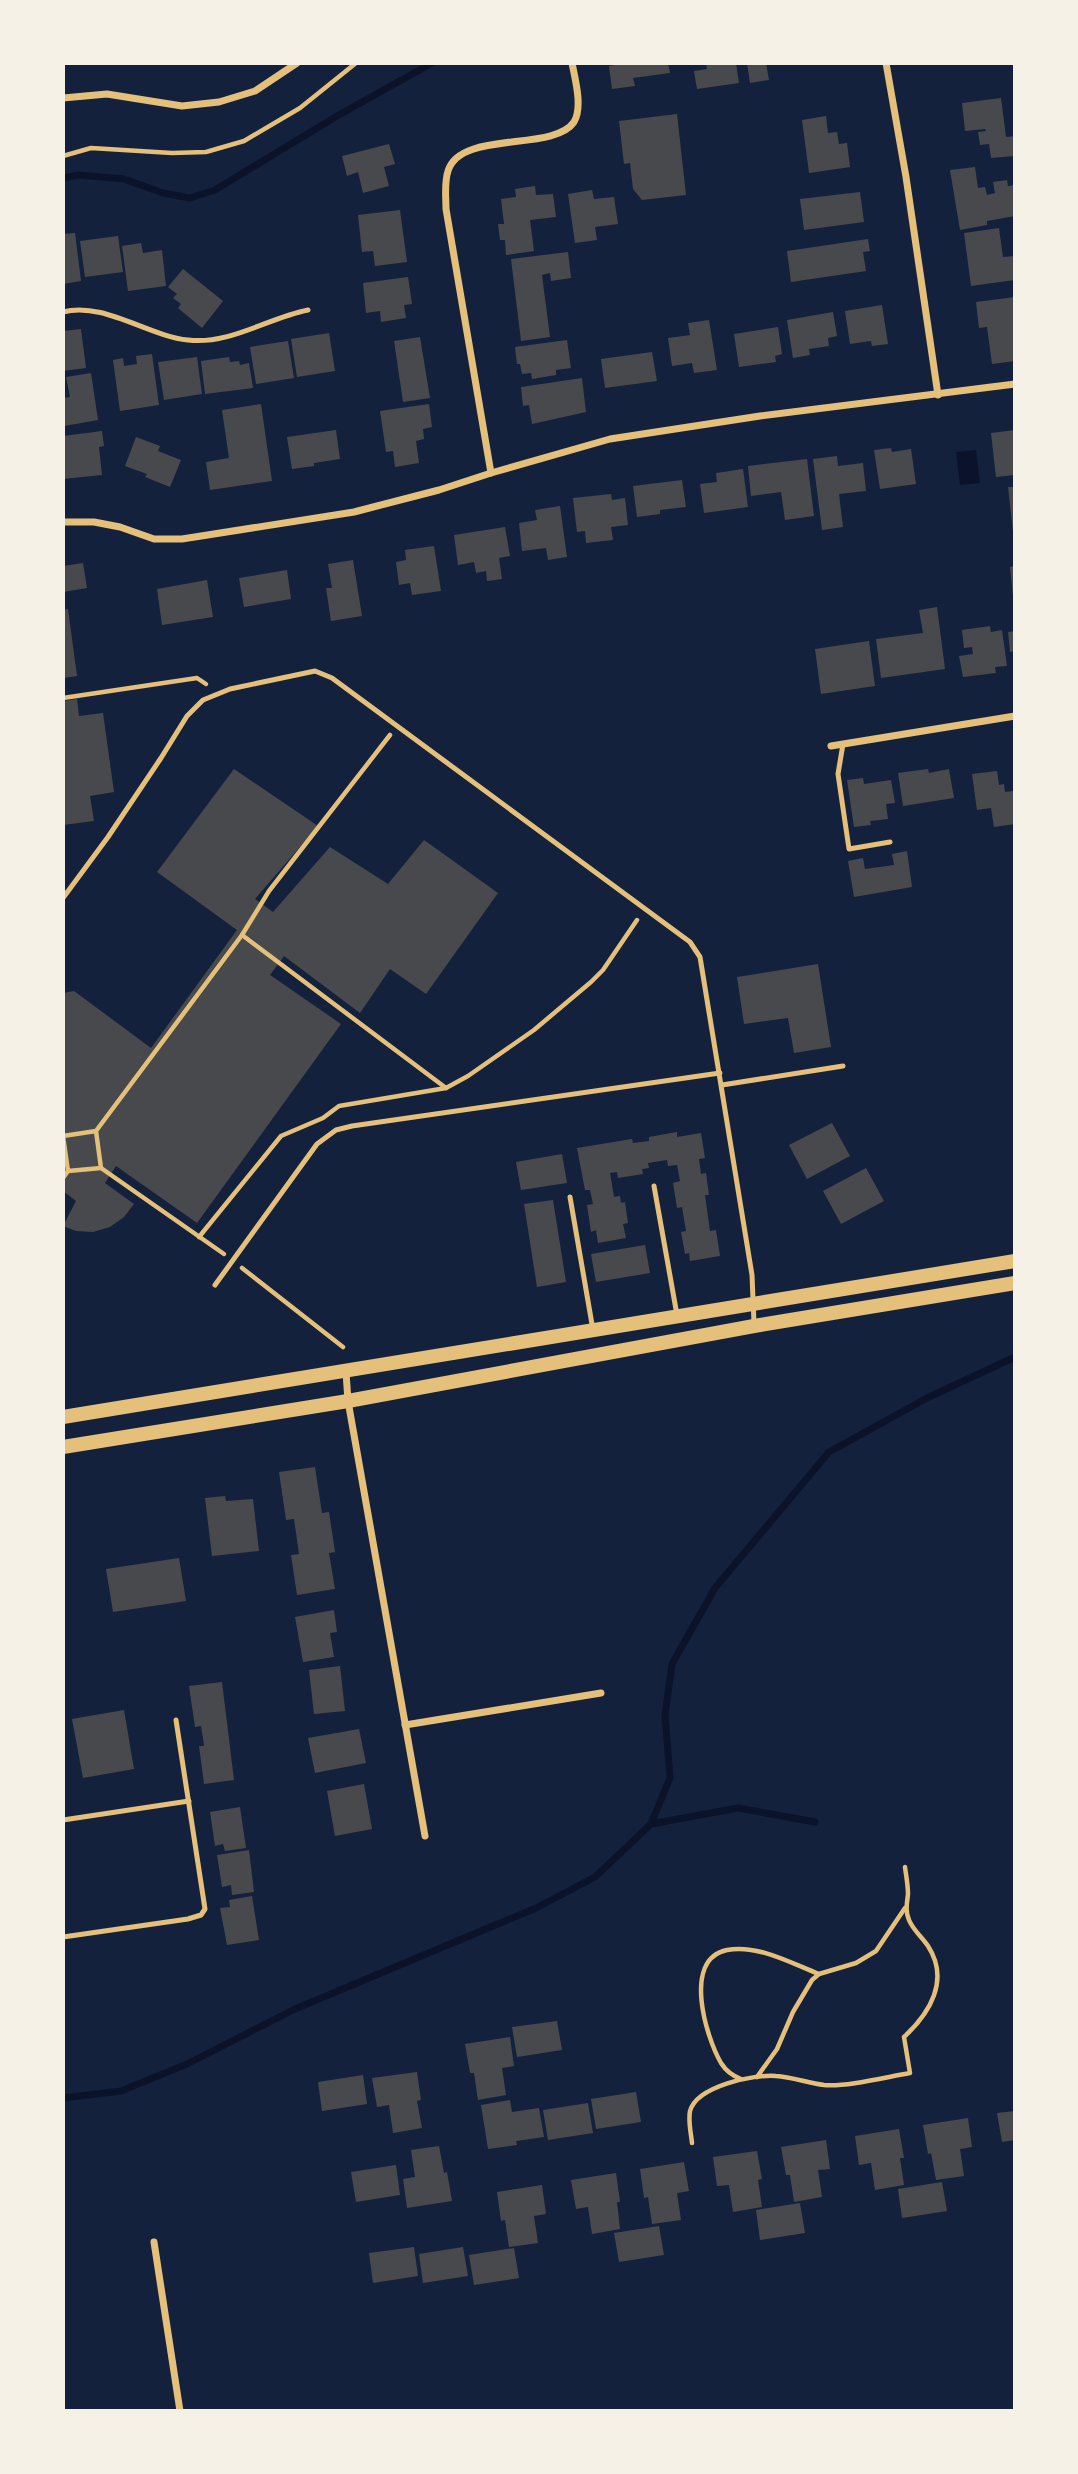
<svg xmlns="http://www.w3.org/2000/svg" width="1078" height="2474" font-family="'Exo 2',sans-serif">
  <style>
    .water { fill: #0b132b }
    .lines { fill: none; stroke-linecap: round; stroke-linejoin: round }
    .stream { stroke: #0b132b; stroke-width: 7 }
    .building { fill: #48494c }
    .path { stroke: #e5c07b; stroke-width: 4.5 }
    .service { stroke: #e5c07b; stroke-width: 5 }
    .minor { stroke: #e5c07b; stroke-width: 7 }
    .secondary { stroke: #e5c07b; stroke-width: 14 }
  </style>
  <rect width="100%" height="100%" fill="#14213d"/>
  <path class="water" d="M976,450L980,483L960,485L956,452Z"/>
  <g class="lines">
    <g class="stream">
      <path d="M63,178L78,175L124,179L163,193L190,198L215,190L337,116L432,63"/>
      <path d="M651,1824L738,1808L815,1822"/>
      <path d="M63,2098L121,2091L187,2064L295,2009L536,1908L595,1877L651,1824L670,1778L665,1715L672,1664L715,1588L829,1452L929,1397L1015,1357"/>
    </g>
  </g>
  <g class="building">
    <path d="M626,63H668L670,73L633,78L635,86L612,89L609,66Z"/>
    <path d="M706,63H736L739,83L697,89L694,71L707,69Z"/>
    <path d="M747,63H766L769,80L750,83Z"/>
    <path d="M1001,98L1006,137L1015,136V156L991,158L989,144L980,145L978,132L986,131L985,129L965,131L962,103Z"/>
    <path d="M677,114L686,195L642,200L633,189L630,163L624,164L619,121Z"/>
    <path d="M826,116L828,133L837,132L839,144L847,143L850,167L809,173L802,120Z"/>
    <path d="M389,144L395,164L384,167L389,186L363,193L358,172L347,176L342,156Z"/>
    <path d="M975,167L978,188L985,187L987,195L995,193L993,182L1007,180L1008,186L1015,185V216L987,221V225L960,230L950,170Z"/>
    <path d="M535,186L536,195L553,194L556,217L530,220L534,251L506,255L505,240H500L498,224H504L501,199L516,197L515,189Z"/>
    <path d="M592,190L594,199L614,197L618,224L595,227L597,240L575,243L568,194Z"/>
    <path d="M860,192L864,222L804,230L800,199Z"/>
    <path d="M400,210L407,262L375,266L373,251L362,252L358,215Z"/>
    <path d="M999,228L1003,257L1015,256V280L971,286L964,233Z"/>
    <path d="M75,233L81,281L63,284V234Z"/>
    <path d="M118,236L123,272L85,277L80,241Z"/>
    <path d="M868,239L870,251L863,252L866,271L791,282L787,251Z"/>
    <path d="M141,243L143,253L162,250L166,286L128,291L122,246Z"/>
    <path d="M568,252L571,278L551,281L550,273L542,275L550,337L521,341L511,259Z"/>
    <path d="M183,269L223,301L202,328L178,308L181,304L173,298L177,294L168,287Z"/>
    <path d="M408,277L412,304L404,305L406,318L381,322L380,311L366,313L363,283Z"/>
    <path d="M1015,297V361L992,364L987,327L979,328L976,302Z"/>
    <path d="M882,305L888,344L872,346L871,341L850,344L845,311Z"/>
    <path d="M833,312L837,336L828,338L829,346L809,349L810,355L793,358L787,320Z"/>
    <path d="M709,320L717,370L694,373L692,363L672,366L668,338L690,335L688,323Z"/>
    <path d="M778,327L782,354L775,356L776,362L739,367L734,334Z"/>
    <path d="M81,329L86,368L63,371V331Z"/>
    <path d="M329,333L335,371L297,377L291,339Z"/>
    <path d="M420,337L430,398L403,402L394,341Z"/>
    <path d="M567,340L571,368L556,370V375L532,379L531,373L522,374L520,364H517L515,347Z"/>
    <path d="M288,341L294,378L256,384L250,347Z"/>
    <path d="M652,352L657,381L605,388L601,359Z"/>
    <path d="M152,354L159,405L120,411L113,360L123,358L124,366L137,364L136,356Z"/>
    <path d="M197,357L202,394L164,400L158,362Z"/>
    <path d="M229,357L230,362L239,361L240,365L249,363L253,388L205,394L201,361Z"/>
    <path d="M91,373L98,420L64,426L63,398L70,397L66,377Z"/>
    <path d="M582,378L586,412L532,424L529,405L523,406L521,387Z"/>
    <path d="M261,404L272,481L210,490L206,462L229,458L222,410Z"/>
    <path d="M429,404L432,427L423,429L424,439L416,441L419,463L395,467L393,451L386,452L380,411Z"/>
    <path d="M336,430L340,459L314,463V466L292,469L287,437Z"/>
    <path d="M1015,430V475L996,477L991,433Z"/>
    <path d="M102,431L104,446L99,447L102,475L63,479V436Z"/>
    <path d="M136,437L160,446L158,451L181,460L170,487L145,477L147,474L125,466Z"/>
    <path d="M891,448L892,452L911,449L916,484L880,489L874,450Z"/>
    <path d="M837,456L838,466L863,463L866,491L839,494L843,527L822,530L813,459Z"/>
    <path d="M807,459L814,516L785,520L781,492L751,496L748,466Z"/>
    <path d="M743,469L748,507L704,513L700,484L717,482L716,473Z"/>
    <path d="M682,480L686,507L660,510V514L637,517L633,486Z"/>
    <path d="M1008,487H1015V532H1013Z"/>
    <path d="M611,494L612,500L625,498L628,525L611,527L613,540L586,543L585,531L577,532L573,498Z"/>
    <path d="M560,506L567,557L548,560L546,548L522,551L519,523L537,520L535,510Z"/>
    <path d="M505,527L510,556L499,558L502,579L487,581L486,571L476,573L474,562L458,565L454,535Z"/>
    <path d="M434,546L441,591L412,595L410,583L399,585L396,562L406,560L405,550Z"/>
    <path d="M353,560L362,616L331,621L326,588H332L328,564Z"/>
    <path d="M83,563L87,588L63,592V566Z"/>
    <path d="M1015,566V596H1013L1010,567Z"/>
    <path d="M287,570L291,599L244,607L239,578Z"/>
    <path d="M207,580L213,617L162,625L157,589Z"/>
    <path d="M937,607L945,669L881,678L876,639L923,633L919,610Z"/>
    <path d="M68,609L77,676L63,678V610Z"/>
    <path d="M990,626L991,632L1002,630L1007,666L995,667L996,673L963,677L959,656L973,654L972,647L964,648L962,630Z"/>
    <path d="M1015,631V651L1010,652L1008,632Z"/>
    <path d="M869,641L875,686L821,694L815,649Z"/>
    <path d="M77,699L79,716L103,713L114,792L90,796L94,821L63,825V701Z"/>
    <path d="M234,769L318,826L255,899L273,912L330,847L388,884L424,840L498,893L426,994L390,969L360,1013L284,956L270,975L341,1024L197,1223L116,1166L105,1183L134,1204L124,1217L110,1227L93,1232L76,1231L63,1226L76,1201L63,1191V993L74,991L151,1048L237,930L157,872Z"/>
    <path d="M928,769L929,773L949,769L954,798L903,806L898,773Z"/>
    <path d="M997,771L999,785L1004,784L1005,792L1013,791L1015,824L994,827L991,808L977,810L972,774Z"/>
    <path d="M863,778L864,784L891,780L895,803L886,804L888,819L870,821L871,825L854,827L847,780Z"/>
    <path d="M907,851L912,887L854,897L848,861L863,858L865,869L894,865L892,854Z"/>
    <path d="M818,964L831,1047L794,1053L788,1018L744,1024L737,977Z"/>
    <path d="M832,1123L850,1156L807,1179L789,1145Z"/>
    <path d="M677,1132V1137L701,1133L705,1158L699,1159L701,1174L706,1173L709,1195H705L710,1231L716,1230L720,1256L690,1261L689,1253L685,1254L681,1232L686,1231L682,1207L677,1208L673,1183L680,1181L677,1165L668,1166L667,1160L648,1163L649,1168L642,1169L643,1174L618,1178L617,1172L610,1173L614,1197L620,1196L621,1203L625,1202L628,1223L623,1224L626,1238L598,1243L596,1230L591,1232L587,1205L593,1204L590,1190H585L577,1148L632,1139L633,1143L649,1141V1137Z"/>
    <path d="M562,1154L567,1183L521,1190L516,1162Z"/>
    <path d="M866,1168L884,1201L841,1224L823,1191Z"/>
    <path d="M553,1200L566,1282L537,1287L524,1204Z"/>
    <path d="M645,1245L650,1273L596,1282L591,1254Z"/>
    <path d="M315,1467L322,1513L329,1512L335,1552L329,1553L335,1589L297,1595L291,1555L299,1554L294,1519L286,1520L279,1472Z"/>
    <path d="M225,1496L226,1501L253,1499L259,1551L212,1556L205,1498Z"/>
    <path d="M179,1558L186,1601L113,1612L106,1569Z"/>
    <path d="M334,1610L337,1632L330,1633L334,1657L303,1662L295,1617Z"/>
    <path d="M340,1666L345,1711L314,1714L309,1670Z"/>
    <path d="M222,1682L234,1780L204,1784L199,1746H204L203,1738L201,1726L195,1727L189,1686Z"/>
    <path d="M124,1710L134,1769L83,1778L72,1719Z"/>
    <path d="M359,1729L366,1763L315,1773L308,1738Z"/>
    <path d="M364,1784L372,1829L335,1836L327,1791Z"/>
    <path d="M240,1807L246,1848L225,1851L223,1844L215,1846L210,1812Z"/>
    <path d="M249,1850L254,1892L232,1895L231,1885L222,1887L217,1855Z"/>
    <path d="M252,1896L259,1940L227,1945L220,1908L230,1907L229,1900Z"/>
    <path d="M557,2021L562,2050L517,2057L512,2027Z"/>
    <path d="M510,2037L514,2066L502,2068L506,2095L478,2100L474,2073H470L465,2044Z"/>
    <path d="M417,2072L421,2100L417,2101L422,2128L393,2133L389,2105L377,2107L372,2078Z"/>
    <path d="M363,2075L367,2104L322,2111L318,2082Z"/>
    <path d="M636,2092L641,2122L596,2129L591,2099Z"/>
    <path d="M510,2100L512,2112L539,2108L544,2137L516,2141L517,2145L488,2149L481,2105Z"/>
    <path d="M588,2103L593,2133L548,2140L543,2110Z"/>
    <path d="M1015,2111V2140L1002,2142L997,2113Z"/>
    <path d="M968,2118L972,2147L960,2149L964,2176L936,2180L931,2153L928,2154L923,2125Z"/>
    <path d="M899,2129L904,2158H900L904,2185L875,2190L871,2163L859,2165L855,2136Z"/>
    <path d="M826,2140L830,2169L818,2170L822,2197L794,2202L790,2175H786L781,2147Z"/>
    <path d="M439,2146L444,2173L447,2172L452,2201L407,2208L403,2179L415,2177L411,2150Z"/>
    <path d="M757,2151L762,2179L758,2180L762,2207L733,2212L729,2185L717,2186L713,2157Z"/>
    <path d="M684,2162L689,2191L677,2193L681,2220L652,2224L648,2197L644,2198L640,2169Z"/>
    <path d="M396,2165L400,2195L356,2202L351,2172Z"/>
    <path d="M616,2173L620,2202H617L620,2229L592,2234L588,2207L576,2209L571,2180Z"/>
    <path d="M942,2182L947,2211L902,2218L898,2189Z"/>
    <path d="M542,2185L546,2214L534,2216L538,2243L509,2247L505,2220L501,2221L497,2192Z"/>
    <path d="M800,2203L805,2233L760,2240L756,2210Z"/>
    <path d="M659,2226L664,2255L619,2262L614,2233Z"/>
    <path d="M414,2247L418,2276L373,2283L369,2253Z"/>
    <path d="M463,2247L468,2276L423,2283L419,2254Z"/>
    <path d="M514,2248L519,2278L474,2285L469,2255Z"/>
  </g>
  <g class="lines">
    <g class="path">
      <path d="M63,156L91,148L172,153L206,152L244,141L300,108L356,63"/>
      <path d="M63,698L197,678L206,684"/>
      <path d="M242,935L446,1088"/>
      <path d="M96,1131L63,1136L68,1171L101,1168L96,1131L242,935L269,891L390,735"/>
      <path d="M101,1168L224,1254"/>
      <path d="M63,1178L68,1171"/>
      <path d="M199,1237L281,1136L323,1118L339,1106L446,1088L468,1076L534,1030L591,982L603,970L637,920"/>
      <path d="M242,1268L343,1347"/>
      <path d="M757,2077L777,2049L793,2012L812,1980L819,1974L856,1963L876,1951L905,1908"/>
      <path d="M741,2079C733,2076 726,2071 721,2063C706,2037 682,1959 727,1950C757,1944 791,1963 819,1974"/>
      <path d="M692,2143C691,2133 688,2121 690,2111C697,2086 754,2074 776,2076C792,2077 808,2083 824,2085C847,2087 886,2077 910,2073L904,2037C930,2013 950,1980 928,1946C922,1937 913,1930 909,1920C905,1911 907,1903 908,1894C908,1885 906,1875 905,1867"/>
    </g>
    <g class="service">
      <path d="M63,312C103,301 148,336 188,340C229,345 268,318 308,310"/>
      <path d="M843,744L838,774L849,849L890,842"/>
      <path d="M63,898L108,837L161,758L187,716L203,700L230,689L315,671L332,678L690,942L700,957L752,1275L754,1323"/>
      <path d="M722,1085L843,1066"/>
      <path d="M654,1186L677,1315"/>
      <path d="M570,1197L593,1330"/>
      <path d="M215,1285L317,1144L336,1130L352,1126L720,1073"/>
      <path d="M63,1820L189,1801"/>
      <path d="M63,1937L188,1919L201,1915L205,1909L176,1720"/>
    </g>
    <g class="minor">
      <path d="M886,63L906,177L938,395"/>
      <path d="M63,98L107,94L182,106L219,102L255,91L297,63"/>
      <path d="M491,473L446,209C446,197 444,183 448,171C460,130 554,152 574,122C583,107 575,79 572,63"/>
      <path d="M63,522H94L120,527L154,539H182L354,512L439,490L491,473L610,439L760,416L1015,384"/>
      <path d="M831,746L1015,716"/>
      <path d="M346,1372L348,1401L425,1836"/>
      <path d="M405,1725L601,1693"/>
      <path d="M154,2242L180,2411"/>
    </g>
    <g class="secondary">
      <path d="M63,1417L1015,1261"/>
      <path d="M63,1447L348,1401L754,1326L1015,1283"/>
    </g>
  </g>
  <rect width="1078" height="2474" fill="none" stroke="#f6f1e7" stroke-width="130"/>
</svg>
